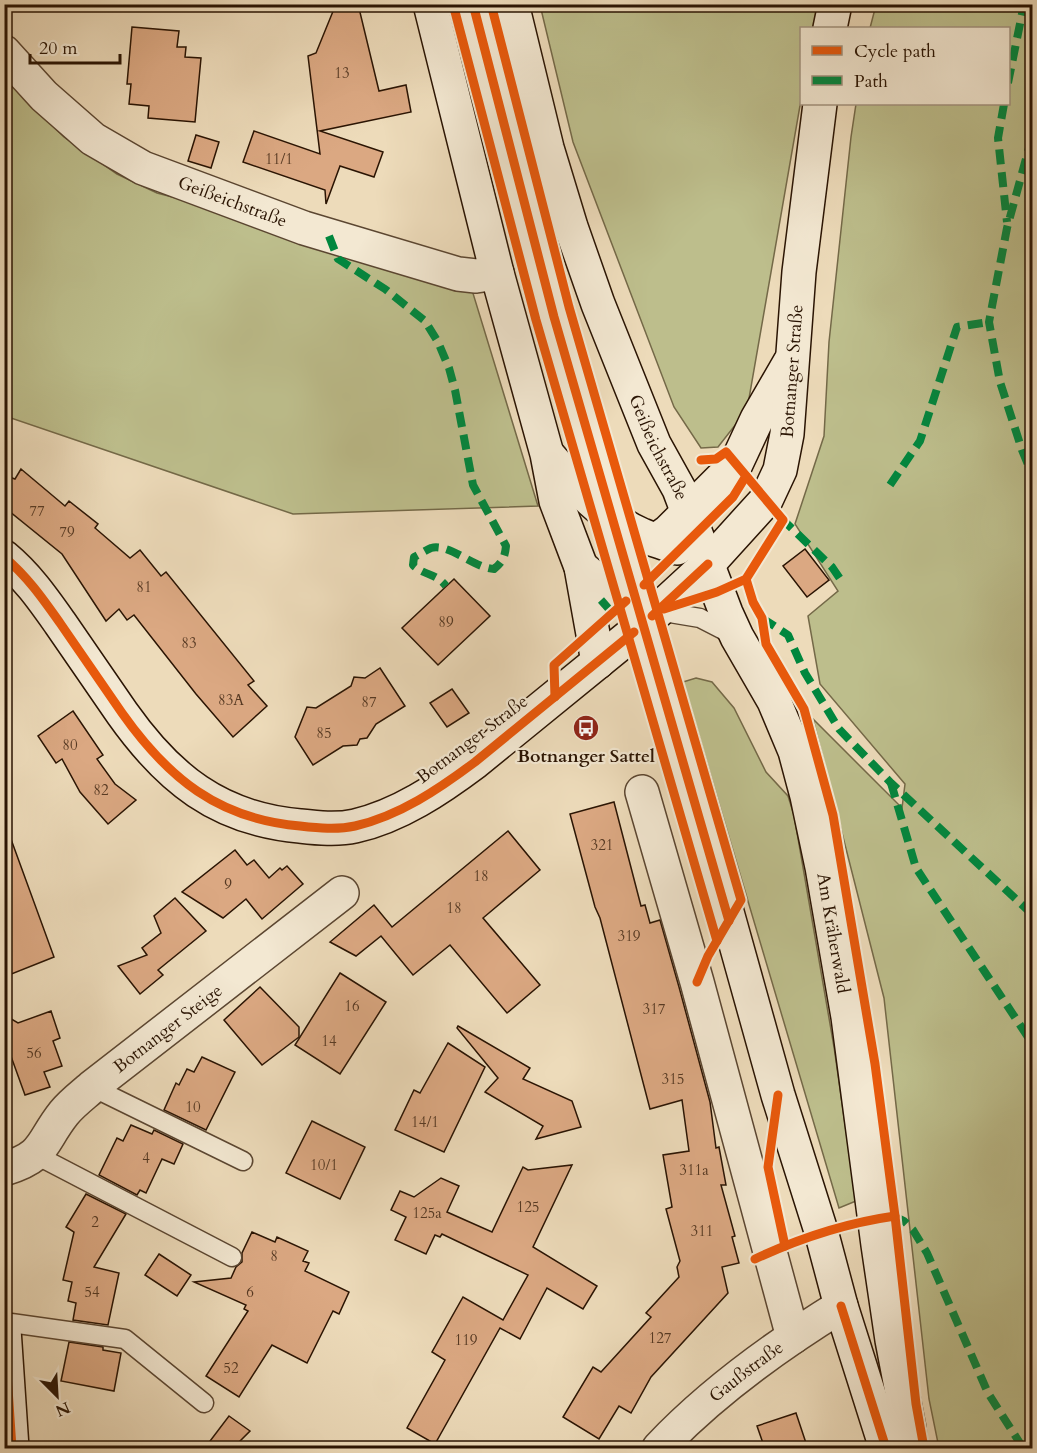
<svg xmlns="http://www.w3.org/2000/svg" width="1037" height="1453" font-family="Cardo,serif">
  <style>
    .green { fill: #bdbe8c; stroke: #746948; stroke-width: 1.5 }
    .building { fill: #dba882; stroke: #2a1403; stroke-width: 1.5 }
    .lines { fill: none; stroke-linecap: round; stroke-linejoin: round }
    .service-casing { stroke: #5b4631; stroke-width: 21 }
    .minor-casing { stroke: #5b4631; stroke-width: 36 }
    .secondary-casing { stroke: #2a1403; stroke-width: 36 }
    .service { stroke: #f3e8d2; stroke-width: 18 }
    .minor { stroke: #f3e8d2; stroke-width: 33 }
    .secondary { stroke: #f3e8d2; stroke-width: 33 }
    .secondary-bridge-casing { stroke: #2a1403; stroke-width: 36; stroke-linecap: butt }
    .secondary-bridge { stroke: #f3e8d2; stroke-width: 33 }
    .quiet { stroke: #00873e; stroke-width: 8; stroke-dasharray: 15 8; stroke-linecap: butt }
    .cycleway-casing { stroke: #f3e8d2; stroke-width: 13 }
    .cycleway { stroke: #e8590c; stroke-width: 9 }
    .labels { text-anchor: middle; stroke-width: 4.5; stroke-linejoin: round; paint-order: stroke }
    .number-label { font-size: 15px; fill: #563923 }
    .street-label { font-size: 18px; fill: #2a1403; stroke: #f3e8d2 }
    .poi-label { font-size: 18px; font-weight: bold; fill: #2a1403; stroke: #f3e8d2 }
  </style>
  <rect width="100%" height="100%" fill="#eddbba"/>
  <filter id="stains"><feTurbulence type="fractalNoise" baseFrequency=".00333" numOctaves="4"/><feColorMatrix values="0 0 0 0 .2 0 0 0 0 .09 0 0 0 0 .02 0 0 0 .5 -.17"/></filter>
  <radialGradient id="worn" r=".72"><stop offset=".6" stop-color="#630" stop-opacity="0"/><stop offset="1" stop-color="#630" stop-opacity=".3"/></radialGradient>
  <g class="green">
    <path d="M540,5H822L817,28H802L801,100L747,410L718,447L701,448L674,407L573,142Z"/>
    <path d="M876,5H1032V1448H939L929,1399L884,998L813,719L902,808L905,784L820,684L808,616L838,591L795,524L824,436L829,342L851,137L856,104H1008V28H870Z"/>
    <path d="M5,84H10L64,137L117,174L157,193L234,213L472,290L538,506L293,514L5,416Z"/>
    <path d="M696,678L712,682L734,708L766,772L788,796L794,815L834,1047L856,1201L839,1208L683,682Z"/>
  </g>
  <g class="building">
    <path d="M336,4H358L379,91L406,85L411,112L320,131L383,152L374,177L340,166L326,204L325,190L243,162L254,131L320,154L308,56L316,53Z"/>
    <path d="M132,27L179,31L177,47H186L185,57L201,58L195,122L148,118L149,106L129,104L131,84H127Z"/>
    <path d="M196,135L219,142L211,168L188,161Z"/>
    <path d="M21,469L65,506L69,501L98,524L95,528L130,558L140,550L161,576L166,572L254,681L248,685L267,706L233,737L196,694L134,615L127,620L119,609L106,621L62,554L4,507V475L15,479Z"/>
    <path d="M805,549L829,580L807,597L783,566Z"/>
    <path d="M454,579L490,616L438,665L402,628Z"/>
    <path d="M380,668L405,706L376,724L367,738L360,739L357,745L343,746L313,765L295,737L307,707L316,708L351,686L354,677L365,678Z"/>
    <path d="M452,689L469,713L447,727L430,703Z"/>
    <path d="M73,711L103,755L97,759L115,784L136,800L108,824L80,792L62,759L56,763L38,736Z"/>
    <path d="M614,802L641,906L645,905L650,923L660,920L679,987L710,1102L716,1148L719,1147L726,1185H721L735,1236L732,1237L739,1263L722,1267L728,1293L651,1377L631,1413L619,1406L599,1439L563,1417L593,1367L601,1372L651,1317L646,1313L679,1277L677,1267L680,1261L666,1209L672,1207L663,1155L689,1151L682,1100L650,1109L600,918L595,907L570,814Z"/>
    <path d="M4,831H8L54,957L4,977Z"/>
    <path d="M508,831L540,870L483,918L540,985L507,1013L450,945L413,975L381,936L356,956L330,942L374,905L392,927Z"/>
    <path d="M235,850L247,865L254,860L269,878L280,868L282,870L287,866L303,884L262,919L246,899L223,918L182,892Z"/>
    <path d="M175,898L206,931L158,970L163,975L140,994L118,966L147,955L142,948L161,933L154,916Z"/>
    <path d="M340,973L386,1002L340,1074L295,1045Z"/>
    <path d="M260,987L299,1027V1037L262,1065L224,1020Z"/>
    <path d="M51,1011L60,1038L53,1041L62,1066L44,1072L50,1087L25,1095L4,1037L8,1017L18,1023Z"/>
    <path d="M458,1026L530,1068L523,1079L572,1101L581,1127L536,1139L543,1126L485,1092L498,1078L457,1028Z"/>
    <path d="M448,1043L485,1067L444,1152L395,1130L414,1090L420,1093Z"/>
    <path d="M202,1057L235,1072L206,1130L164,1110L176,1083L179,1085L187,1069L194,1072Z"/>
    <path d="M312,1121L365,1147L340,1199L286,1173Z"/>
    <path d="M131,1125L152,1134L154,1130L183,1144L174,1164L162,1159L146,1193L140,1190L137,1195L99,1175L117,1138L123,1141Z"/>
    <path d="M572,1165L533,1247L597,1286L583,1309L547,1288L520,1339L500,1328L435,1444L407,1428L445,1360L432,1352L463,1297L503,1320L528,1275L442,1234L440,1237L435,1235L426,1254L395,1240L406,1217L391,1210L400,1191L414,1197L441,1178L459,1186L447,1212L492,1232L523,1167L528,1170Z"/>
    <path d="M86,1194L126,1214L94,1267L119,1273L108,1325L73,1320L76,1303L68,1301L72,1282L63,1280L74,1232L66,1227Z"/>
    <path d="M252,1232L275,1242L277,1237L308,1251L303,1261L309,1263L305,1271L349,1292L339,1314L333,1311L307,1363L272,1345L239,1397L206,1376L248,1311L244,1309L246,1305L194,1282L231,1278L236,1267L242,1262V1253Z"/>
    <path d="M159,1254L191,1275L177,1296L145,1275Z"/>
    <path d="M69,1342L103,1347V1350L121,1353L114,1391L61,1381Z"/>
    <path d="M796,1413L808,1449H765L757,1426Z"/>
    <path d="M229,1416L250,1431L232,1449H204Z"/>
  </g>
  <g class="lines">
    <g class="service-casing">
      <g id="service">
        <path d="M658,611L700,618L735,636"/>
        <path d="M92,1087L243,1161"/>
        <path d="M36,1155L232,1257"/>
        <path d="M4,1322L125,1339L204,1403"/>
      </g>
    </g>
    <g class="minor-casing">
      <g id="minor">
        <path id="s1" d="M4,52L44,96L93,139L143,168L304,228L458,274L476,276L497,273"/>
        <path d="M642,792L697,982L793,1337"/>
        <path id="s2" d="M4,1169C47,1156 40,1143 64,1113C72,1103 83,1095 92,1087L342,893"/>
        <path id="s3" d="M659,1448C711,1393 776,1346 841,1306"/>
      </g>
    </g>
    <g class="secondary-casing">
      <g id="secondary">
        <path d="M430,4L497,273L547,454L556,501L581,567L598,662"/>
        <path id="s4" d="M512,4L547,148L571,227L598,304L654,444L679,489L726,613L737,637L774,701L795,751L807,796L822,867L848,1017L878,1245L892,1340L909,1429L910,1448"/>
        <path d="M830,28L835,4"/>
        <path d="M549,456C574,485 606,520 642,535C653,540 665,543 677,548"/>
        <path d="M658,539L669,531L736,464L757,419L790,362"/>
        <path id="s5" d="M4,557C27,576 43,599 60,623C81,653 101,683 122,713C168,778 218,819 300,826C318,828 337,830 355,826C399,816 439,789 475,762L631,635L708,564L766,500L780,470L787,434L799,272L820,104"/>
        <path d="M581,567L610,591L626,601L658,611"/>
        <path d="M725,905L778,1095L821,1231L841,1306L886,1448"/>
        <path d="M4,1329L12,1448"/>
      </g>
    </g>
    <use href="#service" class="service"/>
    <use href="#minor" class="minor"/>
    <use href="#secondary" class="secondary"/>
    <g class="secondary-bridge-casing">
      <path id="secondary-bridge" d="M473,4L554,317L725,905"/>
    </g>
    <use href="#secondary-bridge" class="secondary-bridge"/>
    <g class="quiet">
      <path d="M1008,83L1024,4"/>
      <path d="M1004,104L998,138L1007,222"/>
      <path d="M1032,137L1007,228L989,322L1000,382L1022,450L1032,474"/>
      <path d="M329,236L338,259L385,289L425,321L438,342L449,368L455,390L473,485L506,546C505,556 503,562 494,569C474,568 449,543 431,548C426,550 420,554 414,557L413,565C425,576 436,573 446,586"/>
      <path d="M890,485L920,441L957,327L989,322"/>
      <path d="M781,518L832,567L843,583"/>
      <path d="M601,600L615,616"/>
      <path d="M762,618L788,635L805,673L839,729L891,783L1032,914"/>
      <path d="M891,783L916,868L1032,1043"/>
      <path d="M894,1216L904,1221L913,1230L927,1253L988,1393L1023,1448"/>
    </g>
    <g class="cycleway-casing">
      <g id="cycleway">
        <path d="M453,4L536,320L717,941"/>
        <path d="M473,4L554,317L729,921"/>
        <path d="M491,4L569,307L741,900L708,956L697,982"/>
        <path d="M4,557C27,576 43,599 60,623C81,653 101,683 122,713C168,778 218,819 300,826C318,828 337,830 355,826C399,816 439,789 475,762L634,632"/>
        <path d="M746,579L753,602L762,618L766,644L804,709L833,815L875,1064L895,1216L916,1404L924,1448"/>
        <path d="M644,585L733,497L746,476"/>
        <path d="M664,609L717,592L746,579L783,520L726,452L716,459L701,460"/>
        <path d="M652,616L708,564"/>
        <path d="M555,697L554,665L626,601"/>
        <path d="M778,1095L768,1167L785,1246"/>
        <path d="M755,1259C800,1238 846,1223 895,1216"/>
        <path d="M841,1306L886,1448"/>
        <path d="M4,1329L12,1448"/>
      </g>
    </g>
    <use href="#cycleway" class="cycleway"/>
  </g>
  <defs>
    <g id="bus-disc" transform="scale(1.35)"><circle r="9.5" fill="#8f2418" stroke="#f3e8d2"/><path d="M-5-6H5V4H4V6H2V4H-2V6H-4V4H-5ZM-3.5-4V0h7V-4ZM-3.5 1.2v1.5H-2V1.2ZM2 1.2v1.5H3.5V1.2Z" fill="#fff"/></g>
  </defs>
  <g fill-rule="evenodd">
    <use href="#bus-disc" x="586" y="728"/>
  </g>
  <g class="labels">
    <g class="number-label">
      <text x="342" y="78">13</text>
      <text x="279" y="164">11/1</text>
      <text x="37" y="516">77</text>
      <text x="67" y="537">79</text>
      <text x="144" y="592">81</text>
      <text x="446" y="627">89</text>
      <text x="189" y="648">83</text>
      <text x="231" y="705">83A</text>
      <text x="369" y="707">87</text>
      <text x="324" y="738">85</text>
      <text x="70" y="750">80</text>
      <text x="101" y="795">82</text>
      <text x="602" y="850">321</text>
      <text x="481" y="881">18</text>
      <text x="228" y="889">9</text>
      <text x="454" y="913">18</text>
      <text x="629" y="941">319</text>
      <text x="352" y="1011">16</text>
      <text x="654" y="1014">317</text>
      <text x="329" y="1046">14</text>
      <text x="34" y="1058">56</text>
      <text x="673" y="1084">315</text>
      <text x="193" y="1112">10</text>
      <text x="425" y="1127">14/1</text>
      <text x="146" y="1163">4</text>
      <text x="324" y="1170">10/1</text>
      <text x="694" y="1175">311a</text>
      <text x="528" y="1212">125</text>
      <text x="427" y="1218">125a</text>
      <text x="95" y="1227">2</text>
      <text x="702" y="1236">311</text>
      <text x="274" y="1261">8</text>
      <text x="92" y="1297">54</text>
      <text x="250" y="1297">6</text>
      <text x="660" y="1343">127</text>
      <text x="466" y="1345">119</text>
      <text x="231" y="1373">52</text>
    </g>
    <g class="street-label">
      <text dy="6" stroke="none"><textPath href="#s1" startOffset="278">Geißeichstraße</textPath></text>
      <text dy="6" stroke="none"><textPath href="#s5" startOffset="1132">Botnanger Straße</textPath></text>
      <text dy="6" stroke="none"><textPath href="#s4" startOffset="468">Geißeichstraße</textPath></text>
      <text transform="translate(472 739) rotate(-37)" y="6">Botnanger Straße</text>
      <text dy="6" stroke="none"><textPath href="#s4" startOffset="988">Am Kräherwald</textPath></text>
      <text dy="6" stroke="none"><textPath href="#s2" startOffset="219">Botnanger Steige</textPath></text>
      <text dy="6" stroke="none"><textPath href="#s3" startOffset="116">Gaußstraße</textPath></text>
    </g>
    <g class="poi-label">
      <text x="586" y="762">Botnanger Sattel</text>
    </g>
  </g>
  <rect width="1037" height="1453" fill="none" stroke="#eddbba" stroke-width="24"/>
  <rect x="6" y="6" width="1025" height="1441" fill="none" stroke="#2a1403" stroke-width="3"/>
  <rect x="12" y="12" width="1013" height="1429" fill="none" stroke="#2a1403" stroke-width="1.5"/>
  <rect x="800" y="27" width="210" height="78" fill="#f3e8d2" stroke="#a3937f" stroke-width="1.5"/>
  <rect x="812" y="46" width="30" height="9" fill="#e8590c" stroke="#a3937f" stroke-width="1.5"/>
  <text x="854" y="57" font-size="18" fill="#2a1403">Cycle path</text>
  <rect x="812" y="76" width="30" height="9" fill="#00873e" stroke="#a3937f" stroke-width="1.5"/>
  <text x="854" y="87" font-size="18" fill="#2a1403">Path</text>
  <g transform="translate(57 1396) rotate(156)" stroke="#f3e8d2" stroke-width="4.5" paint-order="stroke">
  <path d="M0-4.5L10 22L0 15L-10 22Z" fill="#2a1403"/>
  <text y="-9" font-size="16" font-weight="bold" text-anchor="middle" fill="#2a1403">N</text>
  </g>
  <path d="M30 54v9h90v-9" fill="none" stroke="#2a1403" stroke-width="3"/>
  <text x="39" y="54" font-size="18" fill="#2a1403" stroke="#f3e8d2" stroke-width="4.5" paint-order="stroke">20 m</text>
  <rect width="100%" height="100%" filter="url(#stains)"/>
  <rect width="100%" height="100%" fill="url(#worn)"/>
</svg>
